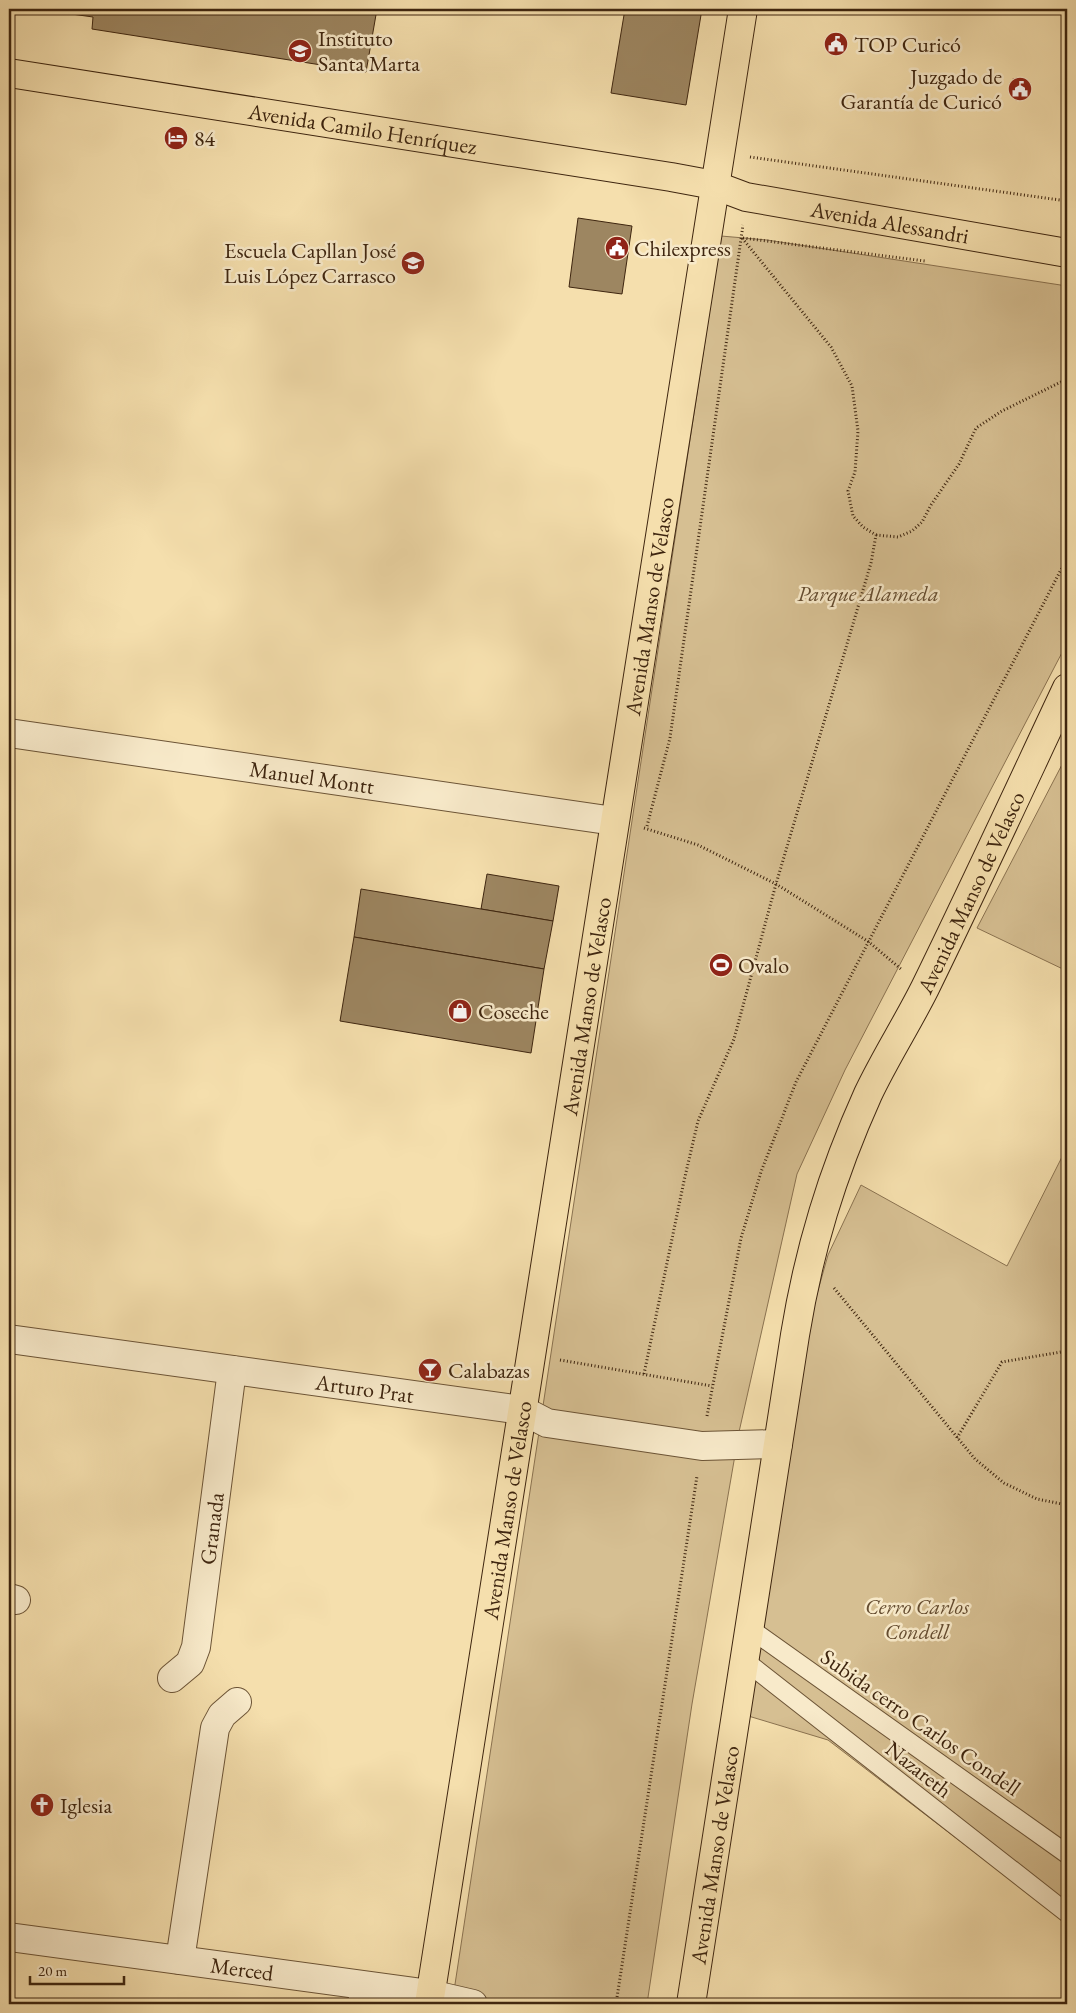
<svg xmlns="http://www.w3.org/2000/svg" width="1076" height="2013" font-family="'EB Garamond',serif">
  <style>
    .green { fill: #d6bf92; stroke: #8a7250 }
    .building { fill: #9d8661; stroke: #3e250f }
    .lines { fill: none; stroke-linecap: round; stroke-linejoin: round }
    .service-casing { stroke: #6c5436; stroke-width: 20 }
    .minor-casing { stroke: #6c5436; stroke-width: 30 }
    .tertiary-casing { stroke: #6c5436; stroke-width: 30 }
    .primary-casing { stroke: #3e250f; stroke-width: 30 }
    .path { stroke: #3e250f; stroke-width: 3; stroke-dasharray: 1 2.5; stroke-linecap: butt }
    .service { stroke: #f8eaca; stroke-width: 18 }
    .minor { stroke: #f8eaca; stroke-width: 28 }
    .tertiary { stroke: #f8eaca; stroke-width: 28 }
    .primary { stroke: #f5dfad; stroke-width: 28 }
    .labels { text-anchor: middle; stroke-width: 5; stroke-linejoin: round; paint-order: stroke }
    .poi-label { font-size: 22px; fill: #3e250f; stroke: #f8eaca; text-anchor: start }
    .street-label { font-size: 22px; fill: #3e250f; stroke: #f8eaca }
    .park-label { font-size: 22px; font-style: italic; fill: #644c30; stroke: #f8eaca }
  </style>
  <rect width="100%" height="100%" fill="#f5dfad"/>
  <filter id="stains"><feTurbulence type="fractalNoise" baseFrequency=".004" numOctaves="4"/><feColorMatrix values="0 0 0 0 .2 0 0 0 0 .09 0 0 0 0 .02 0 0 0 .5 -.17"/></filter>
  <radialGradient id="worn" r=".72"><stop offset=".6" stop-color="#630" stop-opacity="0"/><stop offset="1" stop-color="#630" stop-opacity=".3"/></radialGradient>
  <g class="green">
    <path d="M721,236L767,240L1067,286V643L845,1070L797,1174L739,1432L692,1704L647,2004H452Z"/>
    <path d="M1067,755V971L977,928Z"/>
    <path d="M1067,1147V1923L828,1740L745,1715L770,1587L804,1340L828,1255L861,1185L1007,1266Z"/>
  </g>
  <g class="building">
    <path d="M50,9H377L366,72L92,29L93,17L50,11Z"/>
    <path d="M625,9H702L686,105L611,93Z"/>
    <path d="M578,218L632,226L622,294L569,287Z"/>
    <path d="M487,874L559,886L553,921L481,909Z"/>
    <path d="M361,889L553,921L544,969L354,937Z"/>
    <path d="M354,937L544,969L531,1053L340,1021Z"/>
  </g>
  <g class="lines">
    <g class="service-casing">
      <g id="service">
        <path d="M749,1628L1067,1854"/>
        <path d="M744,1660L1067,1913"/>
        <path d="M357,2004L360,1985"/>
      </g>
    </g>
    <g class="minor-casing">
      <g id="minor">
        <path id="s1" d="M9,733L614,821"/>
        <path id="s2" d="M9,1339L522,1410L547,1423L702,1446L778,1444"/>
        <path d="M9,1598L16,1600"/>
        <path id="s3" d="M172,1678L190,1663L196,1647L232,1370"/>
        <path d="M180,1960L215,1728L222,1715L237,1702"/>
      </g>
    </g>
    <g class="tertiary-casing">
      <g id="tertiary">
        <path id="s4" d="M9,1937L430,1994L473,2004"/>
      </g>
    </g>
    <g class="primary-casing">
      <g id="primary">
        <path id="s5" d="M9,73L671,177L714,185L746,197L1067,253"/>
        <path id="s6" d="M429,2004L743,9"/>
        <path id="s7" d="M691,2004L795,1335C809,1249 832,1174 868,1094C885,1058 907,1024 925,988C974,888 1020,788 1067,688"/>
      </g>
    </g>
    <g class="path">
      <path d="M750,157L1067,201"/>
      <path d="M743,238L925,261"/>
      <path d="M876,535L898,537L912,531L922,522L931,505L959,464L976,428L1002,411L1067,379"/>
      <path d="M647,826L670,738L743,225"/>
      <path d="M644,828L698,845L776,884L869,942L902,970"/>
      <path d="M834,1288L975,1459L1004,1483L1037,1499L1067,1505"/>
      <path d="M560,1360L712,1386"/>
      <path d="M644,1374L684,1181L698,1121L734,1039L776,884L871,563L876,535L863,527L853,516L848,491L855,472L858,431L852,386L831,347L742,238"/>
      <path d="M707,1416L741,1238L761,1172L796,1082L1067,558"/>
      <path d="M957,1438L1002,1362L1061,1352L1067,1353"/>
      <path d="M616,2004L697,1476"/>
    </g>
    <use href="#service" class="service"/>
    <use href="#minor" class="minor"/>
    <use href="#tertiary" class="tertiary"/>
    <use href="#primary" class="primary"/>
  </g>
  <defs>
    <g id="civic-disc" transform="scale(1.25)"><circle r="9.5" fill="#8f2418" stroke="#f8eaca"/><path d="M-.6-6.5H3V-4.5H.6V-3L4-1V1h2V6H-6V1h2V-1L-.6-3ZM-1.2 2.5V6h2.4V2.5Z" fill="#fff"/></g>
    <g id="school-disc" transform="scale(1.25)"><circle r="9.5" fill="#8f2418" stroke="#f8eaca"/><path d="M0-5L7-2L0 1L-7-2ZM-4 1L0 2.5L4 1V4Q0 6-4 4Z" fill="#fff"/></g>
    <g id="hotel-disc" transform="scale(1.25)"><circle r="9.5" fill="#8f2418" stroke="#f8eaca"/><path d="M-6-4.5h1.5V1H6V5H4.5V3h-9V5H-6ZM-4 0a1.8 1.8 0 1 1 3.6 0ZM.5 0V-2.5h3Q6-2.5 6 0Z" fill="#fff"/></g>
    <g id="stadium-disc" transform="scale(1.25)"><circle r="9.5" fill="#8f2418" stroke="#f8eaca"/><path d="M0-5a6.5 5 0 1 0 0 10a6.5 5 0 1 0 0-10ZM-3.5-1.8h7v3.6h-7Z" fill="#fff"/></g>
    <g id="shop-disc" transform="scale(1.25)"><circle r="9.5" fill="#8f2418" stroke="#f8eaca"/><path d="M-5-2.5h2.3a2.7 3.5 0 0 1 5.4 0H5L5.5 6h-11ZM-1.5-2.5h3a1.5 2.3 0 0 0-3 0Z" fill="#fff"/></g>
    <g id="bar-disc" transform="scale(1.25)"><circle r="9.5" fill="#8f2418" stroke="#f8eaca"/><path d="M-6-5H6L.8 .8V4.5H3.5V6h-7V4.5H-.8V.8Z" fill="#fff"/></g>
    <g id="church-disc" transform="scale(1.25)"><circle r="9.5" fill="#8f2418" stroke="#f8eaca"/><path d="M-1.2-6h2.4v3.5h3.3v2.4h-3.3V6h-2.4V-.1h-3.3v-2.4h3.3Z" fill="#fff"/></g>
  </defs>
  <g fill-rule="evenodd">
    <use href="#civic-disc" x="836" y="44"/>
    <use href="#school-disc" x="300" y="51"/>
    <use href="#civic-disc" x="1020" y="89"/>
    <use href="#hotel-disc" x="176" y="138"/>
    <use href="#civic-disc" x="617" y="248"/>
    <use href="#school-disc" x="413" y="263"/>
    <use href="#stadium-disc" x="721" y="965"/>
    <use href="#shop-disc" x="460" y="1011"/>
    <use href="#bar-disc" x="430" y="1370"/>
    <use href="#church-disc" x="42" y="1805"/>
  </g>
  <g class="labels">
    <g class="poi-label">
      <text x="318" y="46">Instituto<tspan x="318" dy="25">Santa Marta</tspan></text>
      <text x="854" y="52">TOP Curicó</text>
      <text x="1002" y="84" text-anchor="end">Juzgado de<tspan x="1002" dy="25">Garantía de Curicó</tspan></text>
      <text x="194" y="146">84</text>
      <text x="634" y="256">Chilexpress</text>
      <text x="396" y="258" text-anchor="end">Escuela Capllan José<tspan x="396" dy="25">Luis López Carrasco</tspan></text>
      <text x="738" y="973">Ovalo</text>
      <text x="478" y="1019">Coseche</text>
      <text x="448" y="1378">Calabazas</text>
      <text x="60" y="1813">Iglesia</text>
    </g>
    <g class="street-label">
      <text dy="8" stroke="none"><textPath href="#s5" startOffset="358">Avenida Camilo Henríquez</textPath></text>
      <text dy="8" stroke="none"><textPath href="#s5" startOffset="894">Avenida Alessandri</textPath></text>
      <text dy="8" stroke="none"><textPath href="#s6" startOffset="1415">Avenida Manso de Velasco</textPath></text>
      <text dy="8" stroke="none"><textPath href="#s1" startOffset="306">Manuel Montt</textPath></text>
      <text dy="8" stroke="none"><textPath href="#s7" startOffset="1156">Avenida Manso de Velasco</textPath></text>
      <text dy="8" stroke="none"><textPath href="#s6" startOffset="1010">Avenida Manso de Velasco</textPath></text>
      <text dy="8" stroke="none"><textPath href="#s2" startOffset="359">Arturo Prat</textPath></text>
      <text dy="8" stroke="none"><textPath href="#s6" startOffset="500">Avenida Manso de Velasco</textPath></text>
      <text dy="8" stroke="none"><textPath href="#s3" startOffset="160">Granada</textPath></text>
      <text transform="translate(921 1722) rotate(35)" y="8">Subida cerro Carlos Condell</text>
      <text transform="translate(919 1769) rotate(38)" y="8">Nazareth</text>
      <text dy="8" stroke="none"><textPath href="#s7" startOffset="151">Avenida Manso de Velasco</textPath></text>
      <text dy="8" stroke="none"><textPath href="#s4" startOffset="235">Merced</textPath></text>
    </g>
    <g class="park-label">
      <text x="868" y="601">Parque Alameda</text>
      <text x="917" y="1614">Cerro Carlos<tspan x="917" dy="25">Condell</tspan></text>
    </g>
  </g>
  <rect width="1076" height="2013" fill="none" stroke="#f5dfad" stroke-width="30"/>
  <rect x="10" y="10" width="1056" height="1993" fill="none" stroke="#3e250f" stroke-width="2.5"/>
  <rect x="15" y="15" width="1046" height="1983" fill="none" stroke="#3e250f"/>
  <path d="M30 1976v8h94v-8" fill="none" stroke="#3e250f" stroke-width="2.5"/>
  <text x="38" y="1976" font-size="15" fill="#3e250f" stroke="#f8eaca" stroke-width="4" paint-order="stroke">20 m</text>
  <rect width="100%" height="100%" filter="url(#stains)"/>
  <rect width="100%" height="100%" fill="url(#worn)"/>
</svg>
